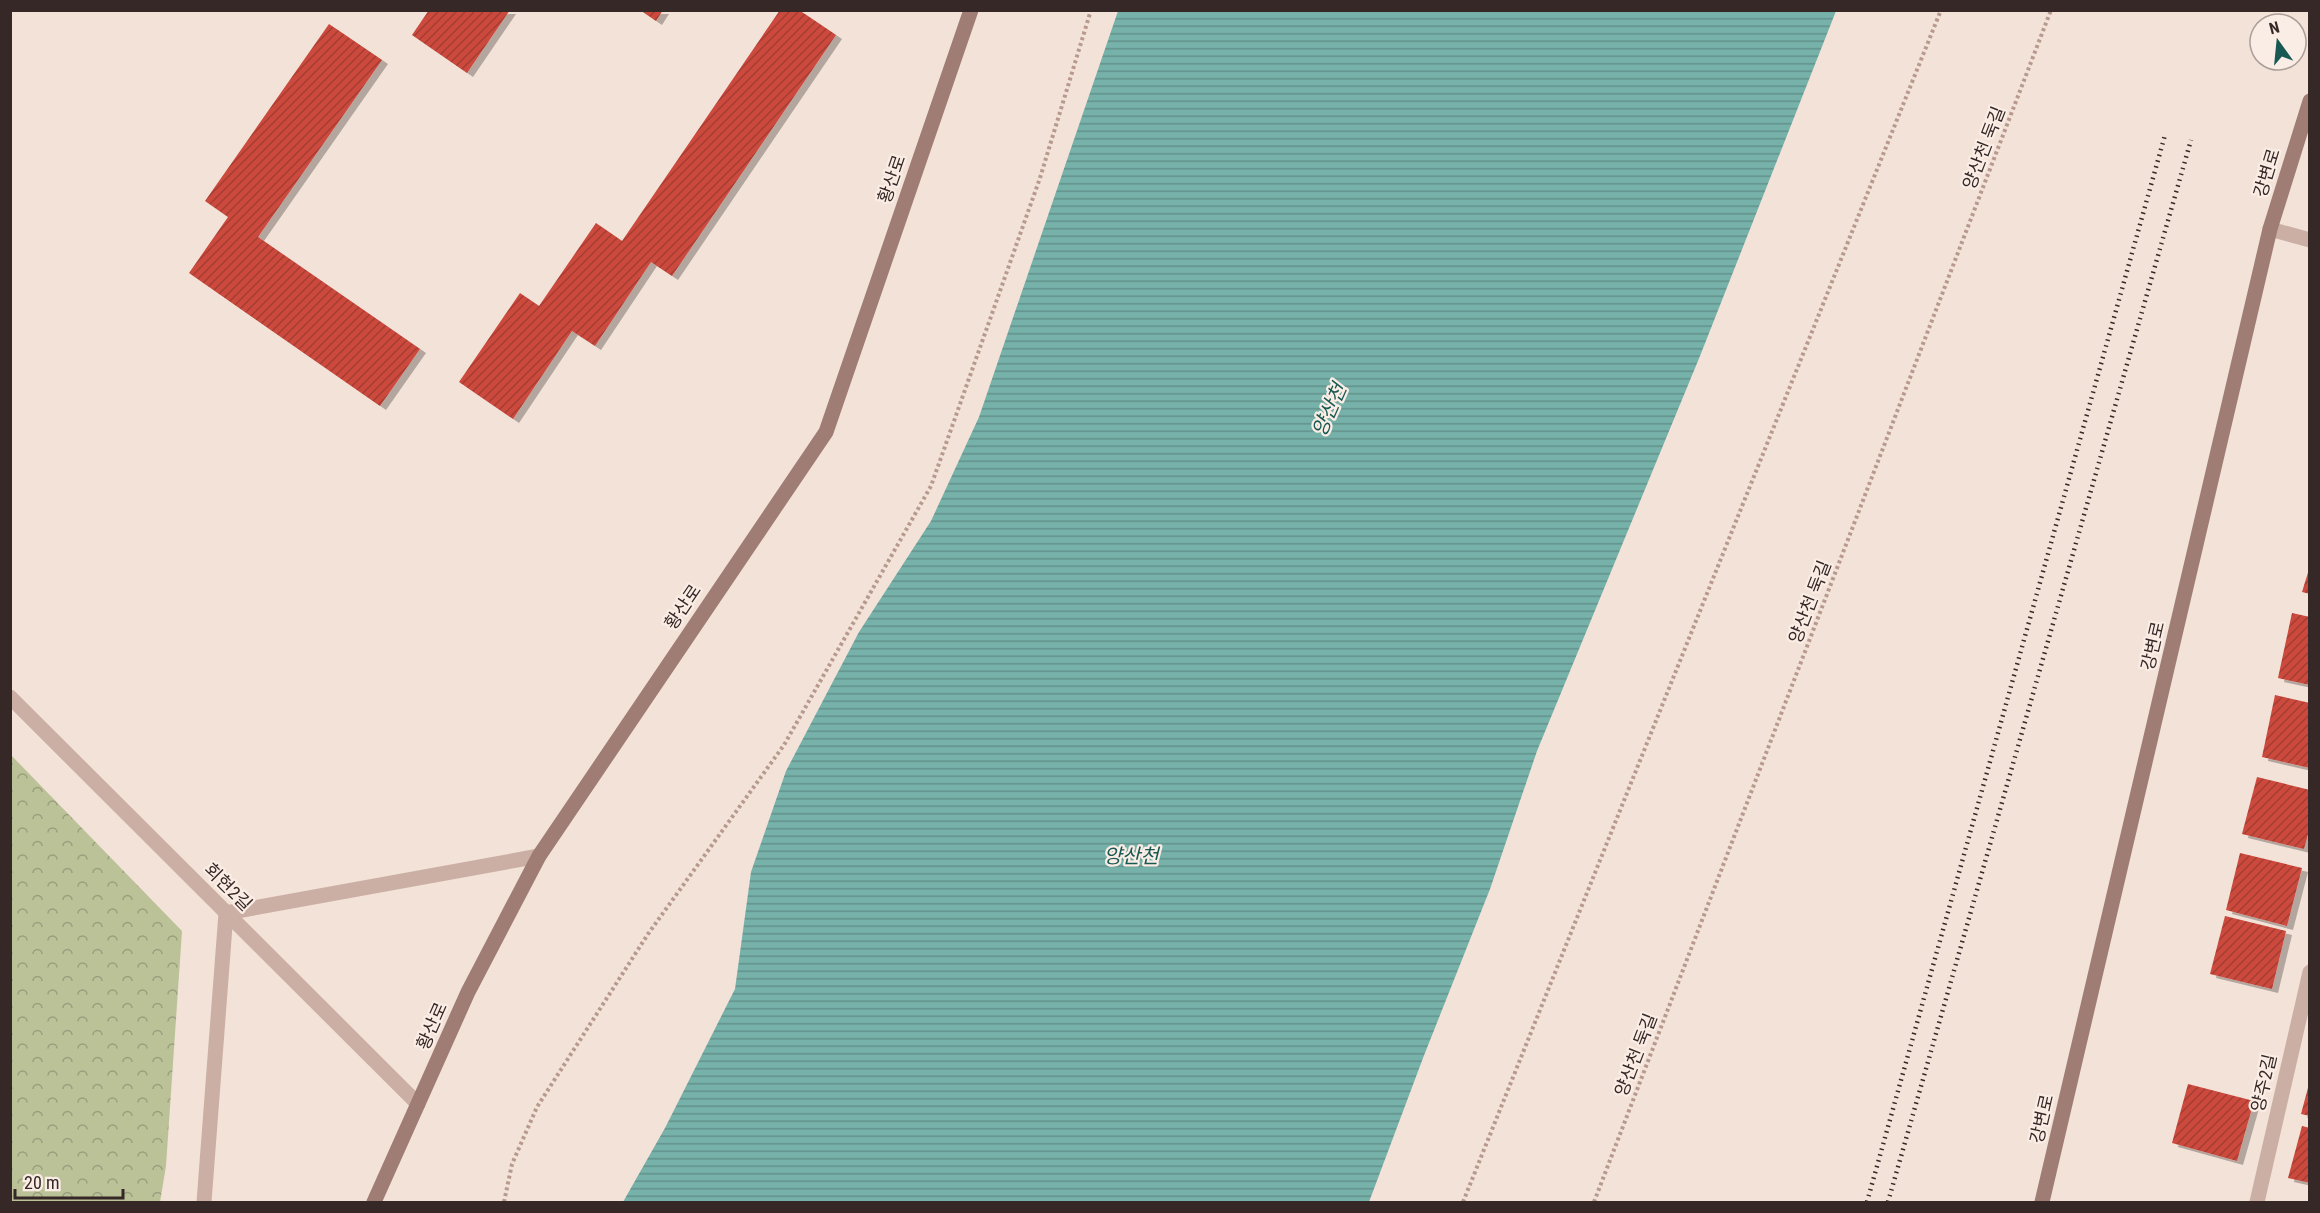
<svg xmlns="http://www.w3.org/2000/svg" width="2320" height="1213" font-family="'Roboto Condensed','Noto Sans KR',sans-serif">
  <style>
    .forest { fill: url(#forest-crowns) }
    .water { fill: url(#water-rules) }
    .building { fill: url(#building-hatch); filter: url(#shadow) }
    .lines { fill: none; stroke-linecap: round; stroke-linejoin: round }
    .path { stroke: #b7998e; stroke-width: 4; stroke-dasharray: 3 3; stroke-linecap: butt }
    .street { stroke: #cbafa4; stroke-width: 15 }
    .secondary { stroke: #9f7d75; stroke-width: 15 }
    .rail { stroke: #362826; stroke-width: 4.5; stroke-dasharray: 1.5 4.5; stroke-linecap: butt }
    .labels { text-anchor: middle; stroke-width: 4.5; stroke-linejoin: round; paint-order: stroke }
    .street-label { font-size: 18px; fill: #362826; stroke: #faede5 }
    .water-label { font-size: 20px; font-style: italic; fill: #195953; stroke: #faede5 }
  </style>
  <defs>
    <pattern id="forest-crowns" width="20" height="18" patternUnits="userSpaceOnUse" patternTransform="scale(1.5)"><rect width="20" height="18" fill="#bbc298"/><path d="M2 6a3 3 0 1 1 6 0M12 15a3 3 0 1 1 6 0" fill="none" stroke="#999e7c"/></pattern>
    <pattern id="water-rules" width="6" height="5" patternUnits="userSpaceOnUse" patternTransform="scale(1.5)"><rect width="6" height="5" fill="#76b1aa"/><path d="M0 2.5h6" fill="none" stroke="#62908a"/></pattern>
    <pattern id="building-hatch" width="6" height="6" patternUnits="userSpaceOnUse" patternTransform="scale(1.5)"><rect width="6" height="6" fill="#cc483c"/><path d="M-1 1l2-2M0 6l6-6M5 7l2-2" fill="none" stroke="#a63c32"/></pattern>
    <filter id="shadow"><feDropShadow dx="6" dy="4" stdDeviation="0" flood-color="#0004"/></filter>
  </defs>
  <rect width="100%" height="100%" fill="#f3e2d8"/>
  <path class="forest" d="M10,754L182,931L166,1166L160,1202H11Z"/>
  <path class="water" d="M1118,11H1836L1700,356L1537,751L1490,889L1423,1058L1369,1202H623L665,1128L735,989L751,872L786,771L859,632L931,521L979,417Z"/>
  <g class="building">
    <path d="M429,10H510L467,73L412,35Z"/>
    <path d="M640,10H663L656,21Z"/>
    <path d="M780,10H799L836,35L672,276L651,262L595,346L572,331L513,419L459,382L520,293L539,306L596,223L622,241Z"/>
    <path d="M329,24L382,60L258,237L420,349L380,406L189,273L228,217L205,201Z"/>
    <path d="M2310,566V594L2302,592Z"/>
    <path d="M2292,613L2310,617V685L2278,678Z"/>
    <path d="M2275,695L2310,703V768L2262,757Z"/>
    <path d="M2257,777L2310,790V827L2304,849L2242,834Z"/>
    <path d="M2240,853L2302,868L2287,926L2226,910Z"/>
    <path d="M2225,916L2286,931L2272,989L2210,974Z"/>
    <path d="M2188,1084L2254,1101L2237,1161L2172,1143Z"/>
    <path d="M2309,1084H2310V1116L2301,1114Z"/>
    <path d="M2302,1126L2310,1128V1183L2288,1178Z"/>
  </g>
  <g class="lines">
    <g class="path">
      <path d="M504,1202L512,1164L537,1107L648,934L784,745L931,486L1040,178L1091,10"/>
      <path d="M1463,1202L1941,10"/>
      <path d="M1594,1202L2051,10"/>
    </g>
    <g class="street">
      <path d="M2270,229L2310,240"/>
      <path d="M10,697L418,1104"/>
      <path d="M204,1202L226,913L539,856"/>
      <path d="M2257,1202L2310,972"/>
    </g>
    <g class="secondary">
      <path d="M374,1202L468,992L539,856L826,432L971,10"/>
      <path d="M2042,1202L2270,229L2310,101"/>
    </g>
    <g class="rail">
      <path d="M1867,1202L2165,135"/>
      <path d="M1888,1202L2191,140"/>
    </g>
  </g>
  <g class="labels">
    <g class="street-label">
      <text transform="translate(1984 148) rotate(-69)" y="6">양산천 둑길</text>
      <text transform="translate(2267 173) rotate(-73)" y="6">강변로</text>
      <text transform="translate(892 179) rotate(-71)" y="6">황산로</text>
      <text transform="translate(1810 602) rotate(-69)" y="6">양산천 둑길</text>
      <text transform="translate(683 607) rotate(-56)" y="6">황산로</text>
      <text transform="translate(2153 646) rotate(-77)" y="6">강변로</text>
      <text transform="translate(228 887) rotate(45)" y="6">회현2길</text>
      <text transform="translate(432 1026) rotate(-66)" y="6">황산로</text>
      <text transform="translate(1636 1055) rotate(-69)" y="6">양산천 둑길</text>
      <text transform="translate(2264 1083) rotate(-77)" y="6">양주2길</text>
      <text transform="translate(2042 1119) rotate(-77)" y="6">강변로</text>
    </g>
    <g class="water-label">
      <text transform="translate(1329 410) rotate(-66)" y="7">양산천</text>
      <text x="1131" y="863">양산천</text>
    </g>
  </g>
  <rect width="2320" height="1213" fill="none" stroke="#362826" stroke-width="24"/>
  <g transform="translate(2278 42) rotate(345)"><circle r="28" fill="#faede5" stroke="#ac9e99" stroke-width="1.5"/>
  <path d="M0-4.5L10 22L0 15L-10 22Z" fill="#195953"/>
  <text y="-9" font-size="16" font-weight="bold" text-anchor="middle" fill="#362826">N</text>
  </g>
  <path d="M15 1189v9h108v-9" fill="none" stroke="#362826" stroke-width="3"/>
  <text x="24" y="1189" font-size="18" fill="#362826" stroke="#faede5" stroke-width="4.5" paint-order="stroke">20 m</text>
</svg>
